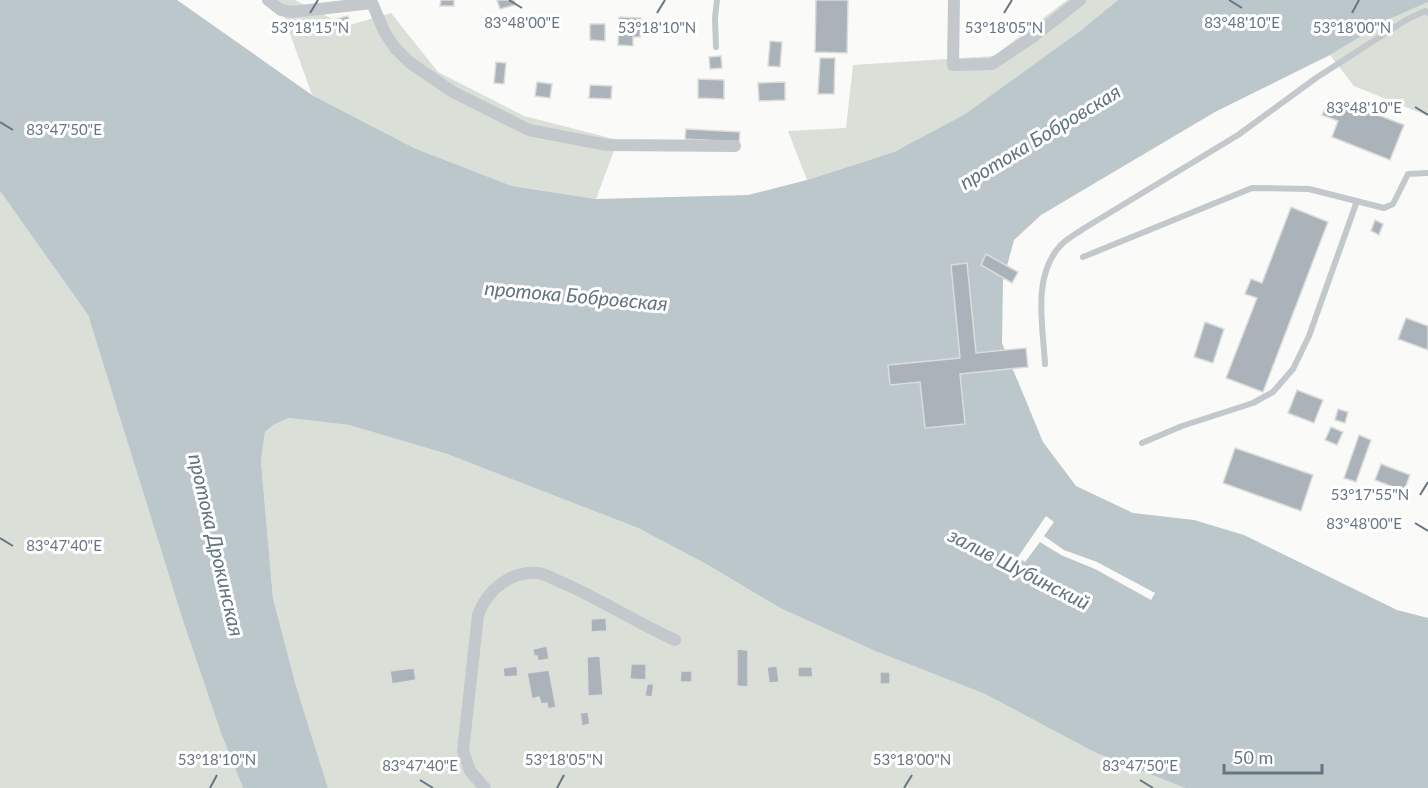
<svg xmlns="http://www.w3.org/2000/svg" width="1428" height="788" font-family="Lato,sans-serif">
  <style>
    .green { fill: #dadfd7 }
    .water { fill: #bbc7cb }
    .pier { fill: #fafaf8 }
    .building { fill: #aab3b9; stroke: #dcdcda; stroke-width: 1.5 }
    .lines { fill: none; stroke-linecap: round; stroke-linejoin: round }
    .lane { stroke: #c3c8cc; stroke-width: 6 }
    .street { stroke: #c3c8cc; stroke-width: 12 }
    .ticks { fill: none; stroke: #657683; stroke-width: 2 }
    .labels { text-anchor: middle; stroke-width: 6; stroke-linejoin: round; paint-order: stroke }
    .water-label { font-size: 20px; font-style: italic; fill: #60757c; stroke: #fff }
    .ticks-label { font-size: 15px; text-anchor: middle; fill: #657683; stroke: #fff; stroke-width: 6; stroke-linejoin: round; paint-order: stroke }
  </style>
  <rect width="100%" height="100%" fill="#fafaf8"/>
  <g class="green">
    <path d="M278,0H295L346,26L391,13L438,72L524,116L618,140L596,199L512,186L414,148L312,95Z"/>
    <path d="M1067,0H1118L1080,31L965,114L894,152L807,180L788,131L846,128L853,65L994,56Z"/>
    <path d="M1428,2V116L1354,86L1330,55L1390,19Z"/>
    <path d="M0,191L88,315L184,624L221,733L243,788H0Z"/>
    <path d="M289,418L349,425L447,454L638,528L708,565L780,608L875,651L985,694L1096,753L1185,788H328L296,686L273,598L261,461L265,432L273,425Z"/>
  </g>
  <path class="water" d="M0,0H177L312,95L414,148L512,186L596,199L748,195L807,180L894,152L965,114L1080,31L1118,0H1428V2L1390,19L1330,55L1215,112L1041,215L1014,240L1003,281L1002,343L1043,442L1076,486L1133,513L1194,520L1244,535L1397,610L1428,618V788H1185L1096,753L985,694L875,651L780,608L708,565L638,528L447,454L349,425L289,418L273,425L265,432L261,461L273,598L296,686L328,788H243L221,733L184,624L88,315L0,191Z"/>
  <path class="pier" d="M1046,516L1054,522L1044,536L1064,550L1097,562L1155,593L1151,600L1095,569L1061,555L1040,542L1025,562L1018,557Z"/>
  <g class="building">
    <path d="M441,0H454V6H440Z"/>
    <path d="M497,0H514L515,5L500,9Z"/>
    <path d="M816,0H848L847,53L815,52Z"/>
    <path d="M348,16L350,23L338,26L336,19Z"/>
    <path d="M619,17L641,18L640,37H633V46L618,45Z"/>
    <path d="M590,24H605V41L590,40Z"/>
    <path d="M770,41L782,42L780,67L768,66Z"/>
    <path d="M721,56L722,68L710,69L709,57Z"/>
    <path d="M820,58H835L834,94H818Z"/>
    <path d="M496,62L506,63L504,84L494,83Z"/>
    <path d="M698,79L724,80V99L698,98Z"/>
    <path d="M537,82L552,84L550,98L535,96Z"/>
    <path d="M785,82V100L759,101L758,83Z"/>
    <path d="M590,85L612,86L611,99L589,98Z"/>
    <path d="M1340,100L1404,125L1390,160L1332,137L1338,121L1322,115L1326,106L1336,110Z"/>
    <path d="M686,129L740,132L739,142L685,139Z"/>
    <path d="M1291,207L1328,222L1263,392L1226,378L1257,298L1245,294L1251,279L1262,283Z"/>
    <path d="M1375,220L1383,224L1379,235L1371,231Z"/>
    <path d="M986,254L1018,272L1012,283L981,265Z"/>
    <path d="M967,263L976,353L1026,348L1028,367L960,374L965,424L925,428L920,382L890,385L888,365L960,358L951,265Z"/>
    <path d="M1406,318L1428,326V350L1398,339Z"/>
    <path d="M1205,322L1224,329L1213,363L1194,357Z"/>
    <path d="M1297,390L1323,400L1314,423L1288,413Z"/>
    <path d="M1338,409L1348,412L1345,423L1335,420Z"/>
    <path d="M1331,427L1343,432L1337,445L1325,440Z"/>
    <path d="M1359,435L1371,440L1356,482L1344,478Z"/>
    <path d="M1235,448L1313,475L1301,511L1223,483Z"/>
    <path d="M1381,464L1410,475L1404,491L1375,480Z"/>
    <path d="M606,618L607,631L591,632V619Z"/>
    <path d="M547,646L549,659L538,661L537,656H534L533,649Z"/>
    <path d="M737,649L748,650V687L737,686Z"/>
    <path d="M600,656L603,695L588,696L587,657Z"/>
    <path d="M631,664H646V680L630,679Z"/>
    <path d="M517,666L518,676L504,677L503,668Z"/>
    <path d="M777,666L779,682L769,683L767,667Z"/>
    <path d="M798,667H812L813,677H798Z"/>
    <path d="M414,668L416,680L392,684L390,671Z"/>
    <path d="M549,670L556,707L548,709L547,703L541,704L539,697L532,699L527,673Z"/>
    <path d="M681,671H692V682H680Z"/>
    <rect x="880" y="672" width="10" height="12"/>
    <path d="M647,684H654L652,697L645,696Z"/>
    <path d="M588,712L590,724L582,726L580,713Z"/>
  </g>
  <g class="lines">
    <g class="lane">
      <path d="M716,47L715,18L717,0"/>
      <path d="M1083,257L1252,188L1309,189L1384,208L1393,204L1408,174L1428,173"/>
      <path d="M1045,364C1043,326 1032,277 1060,246C1066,239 1076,234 1083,229L1238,135L1316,78L1406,20L1425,11L1428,13"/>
      <path d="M1142,443L1182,426L1253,403L1273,392L1293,369L1309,336L1357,201"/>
    </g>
    <g class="street">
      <path d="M268,0L281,10L292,12L372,3L385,33L395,48L409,62L453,92L529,130L607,145L735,146"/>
      <path d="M954,0L953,65L992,64L1034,36L1080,0"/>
      <path d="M485,788L470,771L463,751L478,615C487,590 510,571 538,573C546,574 555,580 563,583C602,600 637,623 675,640"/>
    </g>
  </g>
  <path class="ticks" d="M509,0L522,8M1229,0L1242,8M310,13L318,0M657,13L665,0M1004,13L1012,0M1352,13L1359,0M1415,107L1428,115M0,122L13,130M1420,495L1428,482M1415,523L1428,531M0,538L13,546M420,780L433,788M1140,780L1153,788M210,788L217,775M557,788L564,775M904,788L912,775"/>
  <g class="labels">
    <g class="water-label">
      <text transform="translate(1040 137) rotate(-31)" y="7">протока Бобровская</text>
      <text transform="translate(576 296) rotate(5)" y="7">протока Бобровская</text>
      <text transform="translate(216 545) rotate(77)" y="7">протока Дрокинская</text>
      <text transform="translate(1019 569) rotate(27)" y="7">залив Шубинский</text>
    </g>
  </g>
  <g class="ticks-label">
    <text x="522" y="28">83°48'00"E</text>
    <text x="1242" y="28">83°48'10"E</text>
    <text x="310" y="33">53°18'15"N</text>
    <text x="657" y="33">53°18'10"N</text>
    <text x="1004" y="33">53°18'05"N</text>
    <text x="1352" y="33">53°18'00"N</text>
    <text x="1364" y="113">83°48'10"E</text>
    <text x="64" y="135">83°47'50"E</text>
    <text x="1370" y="500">53°17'55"N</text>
    <text x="1364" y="529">83°48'00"E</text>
    <text x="64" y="551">83°47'40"E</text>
    <text x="217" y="765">53°18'10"N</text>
    <text x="564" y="765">53°18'05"N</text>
    <text x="912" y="765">53°18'00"N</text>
    <text x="420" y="771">83°47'40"E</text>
    <text x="1140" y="771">83°47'50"E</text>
  </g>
  <path d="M1224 764v9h98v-9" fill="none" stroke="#657683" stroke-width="3"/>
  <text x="1233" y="764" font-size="18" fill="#657683" stroke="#ffffff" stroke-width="4.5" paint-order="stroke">50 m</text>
</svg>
